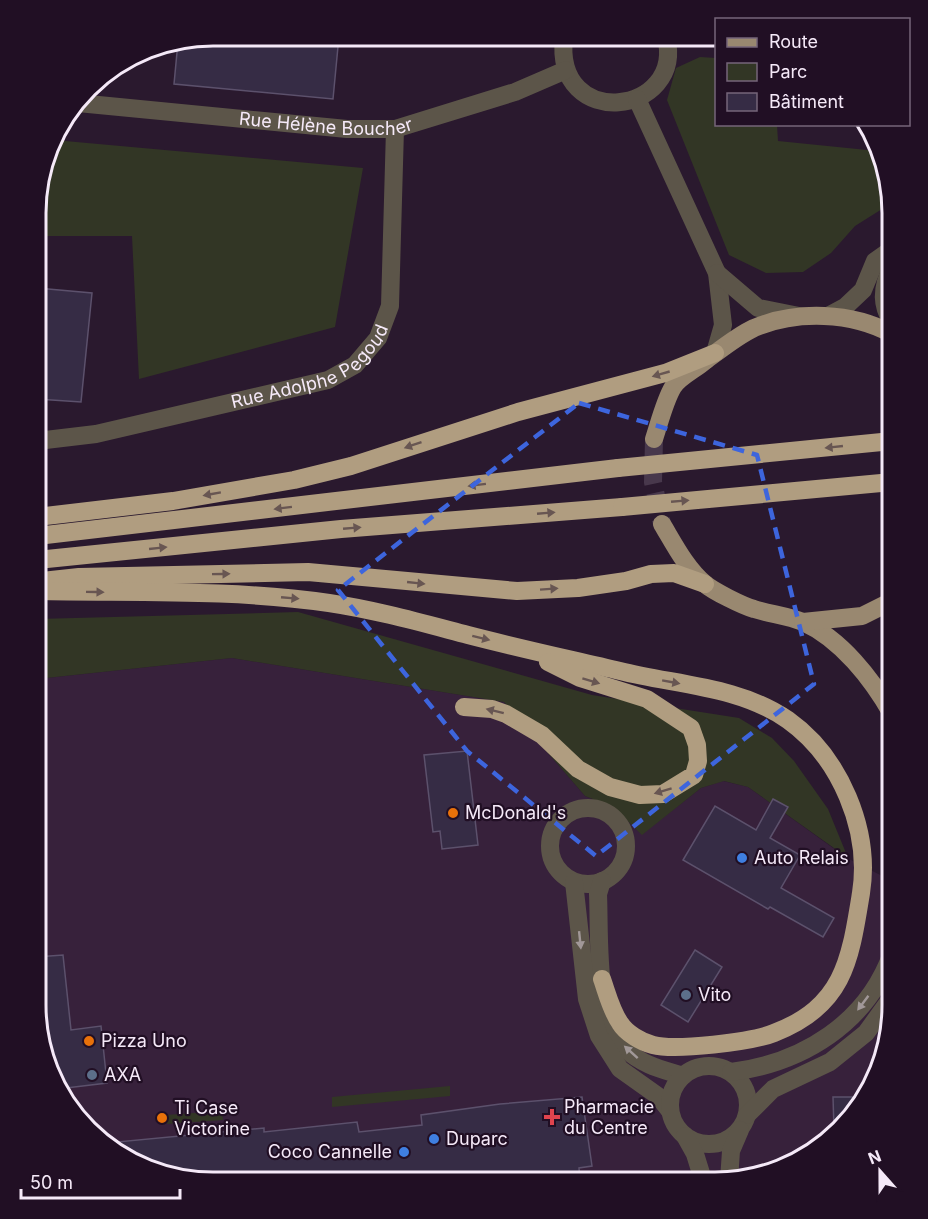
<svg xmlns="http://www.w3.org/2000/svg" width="928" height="1219" font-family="Inter,sans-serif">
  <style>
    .built { fill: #37213b }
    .green { fill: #323625 }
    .building { fill: #362c45; stroke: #5c516c; stroke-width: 1.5 }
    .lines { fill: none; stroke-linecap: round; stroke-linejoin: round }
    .major-tunnel { stroke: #48384c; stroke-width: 18; stroke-dasharray: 18 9; stroke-linecap: butt }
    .minor { stroke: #5c5549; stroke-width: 18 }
    .major { stroke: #998870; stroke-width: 18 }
    .highway { stroke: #b09d80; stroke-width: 18 }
    .highway-bridge { stroke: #b09d80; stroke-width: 18 }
    .oneway { fill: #685652 }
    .oneway2 { fill: #a19898 }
    .marked { fill: none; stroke: #3d65dd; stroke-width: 4.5; stroke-dasharray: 12 8; stroke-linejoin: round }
    .food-dot { fill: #e8710a; stroke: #210f24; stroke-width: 2 }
    .shop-dot { fill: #3f7fe0; stroke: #210f24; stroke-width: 2 }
    .service-dot { fill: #5c6f8a; stroke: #210f24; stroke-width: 2 }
    .health-dot { fill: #e0444e; stroke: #210f24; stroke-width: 2 }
    .labels { text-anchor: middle; stroke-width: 4.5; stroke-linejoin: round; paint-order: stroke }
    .street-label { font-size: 18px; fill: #f5e9f8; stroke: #210f24 }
    .poi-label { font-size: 18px; fill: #f5e9f8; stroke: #210f24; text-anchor: start }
    .rim { fill: none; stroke: #f5e9f8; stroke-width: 3 }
  </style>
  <rect width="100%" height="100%" fill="#2a192e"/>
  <path class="built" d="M232,658L504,702L585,796L613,807L642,834L701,788L723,781L748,787L847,858L892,881V1017L862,1104L793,1165L715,1183L191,1182L115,1153L54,1084L36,1006L37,679Z"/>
  <g class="green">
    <path d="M700,57L716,58V124L777,125L778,141L877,151L890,204L855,226L831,253L803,272L766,273L729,255L667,100L676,68Z"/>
    <path d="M54,140L363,168L335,327L139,379L132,236H37L38,190Z"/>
    <path d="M298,612L592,695L739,718L772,738L794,761L828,809L848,858L748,787L724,781L701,788L642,835L613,807L585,796L504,702L232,658L37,679V619Z"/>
    <path d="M450,1086V1096L332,1107V1097Z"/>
    <path d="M222,1111L223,1120L167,1124L166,1115Z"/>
  </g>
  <g class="building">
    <path d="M213,36H339L333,99L174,84L178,42Z"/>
    <path d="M37,288L92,293L81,402L37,399Z"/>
    <path d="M467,751L478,845L442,849L440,831L433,832L424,755Z"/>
    <path d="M773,799L788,807L770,838L800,855L781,888L834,918L823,937L770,907L768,909L683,860L715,806L756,830Z"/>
    <path d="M695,950L722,967L688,1022L661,1005Z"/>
    <path d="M63,955L71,1030L101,1026L107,1083L58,1089L54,1084L39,1020L36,993V957Z"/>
    <path d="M582,1097L592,1166L579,1168L580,1183L191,1182L115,1153L106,1143L264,1128V1132L357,1122L359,1132L422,1125L421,1115L500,1104Z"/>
    <path d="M833,1097H864L862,1104L834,1129Z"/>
  </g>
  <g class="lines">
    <path class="major-tunnel" d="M654,439L653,482L662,524"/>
    <g class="minor">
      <path d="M564,37C553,133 686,115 666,37"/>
      <path d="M637,99L717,273L723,325L715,353"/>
      <path id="s1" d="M78,103L347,129H395L515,92L566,70"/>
      <path d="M717,273L758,308L799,316"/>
      <path d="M830,315L845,307L863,290L875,261L892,249"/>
      <path d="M892,322C880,304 882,286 892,267"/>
      <path id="s2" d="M37,441L96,434L328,380L355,365L378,338L390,306L395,129"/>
      <circle cx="588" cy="846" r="38"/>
      <path d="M602,881L598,894C600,938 594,1019 628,1051C642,1065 665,1070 683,1076"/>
      <path d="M574,882L587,999L599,1036L620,1069L658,1096L670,1111"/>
      <circle cx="709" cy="1105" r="39"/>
      <path d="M731,1072C803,1063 867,1023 892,953"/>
      <path d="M747,1115L773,1089L830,1062L866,1033L892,997"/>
      <path d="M685,1136L695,1154L704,1183"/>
      <path d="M729,1180L731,1151L740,1130"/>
    </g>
    <g class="major">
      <path d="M654,439C659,424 665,400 673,387C679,377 696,369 705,361C720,350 737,336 754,328C797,310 852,312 892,334"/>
      <path d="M662,524C674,544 686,568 705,584C713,591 743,606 754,609C770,614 788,616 803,622C841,639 872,679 892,714"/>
      <path d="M803,622L862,616L892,601"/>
    </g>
    <g class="highway">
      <path d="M37,517L173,501L294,480L351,466L518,412L665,373L715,353"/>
      <path d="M37,536L618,468"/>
      <path d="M37,560L341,529L622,507"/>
      <path d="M42,581L79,577L308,572L517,591L578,588L626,581L651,574L674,573L705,584"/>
      <path d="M37,591C134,593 232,589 329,603C376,610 422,623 468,635C518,648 569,659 620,671C676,685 739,686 788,720C840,757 871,830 861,893C850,961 844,1006 774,1033C752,1042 675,1051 653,1045C641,1042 626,1033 620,1023C611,1010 607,993 602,979"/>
      <path d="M464,707L492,709L506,714L542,735L578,769L610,787L640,795L663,794L694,775L698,761L697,745L691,728L647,699L580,678L548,662"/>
    </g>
    <g class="highway-bridge">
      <path d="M618,468L892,441"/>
      <path d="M622,507L892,482"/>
    </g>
  </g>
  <defs><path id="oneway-solid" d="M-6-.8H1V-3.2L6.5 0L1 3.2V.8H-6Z" transform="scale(1.5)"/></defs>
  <g class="oneway">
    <use href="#oneway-solid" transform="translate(661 374) rotate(164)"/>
    <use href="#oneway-solid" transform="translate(413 445) rotate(161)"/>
    <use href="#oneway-solid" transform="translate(834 447) rotate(174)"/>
    <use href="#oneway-solid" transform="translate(477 485) rotate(173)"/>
    <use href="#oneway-solid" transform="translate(212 494) rotate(170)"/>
    <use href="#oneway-solid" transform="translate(680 501) rotate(-5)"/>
    <use href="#oneway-solid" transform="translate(283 508) rotate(173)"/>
    <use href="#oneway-solid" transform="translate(546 513) rotate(-5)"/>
    <use href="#oneway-solid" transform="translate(352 528) rotate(-5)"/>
    <use href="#oneway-solid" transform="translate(158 548) rotate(-6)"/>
    <use href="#oneway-solid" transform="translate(221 574) rotate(-1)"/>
    <use href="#oneway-solid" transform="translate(416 583) rotate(6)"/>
    <use href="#oneway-solid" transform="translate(549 589) rotate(-4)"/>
    <use href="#oneway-solid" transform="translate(95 592) rotate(1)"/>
    <use href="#oneway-solid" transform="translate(290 598) rotate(5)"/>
    <use href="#oneway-solid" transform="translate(481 638) rotate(14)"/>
    <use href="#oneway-solid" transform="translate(591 681) rotate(17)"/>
    <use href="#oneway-solid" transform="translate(671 682) rotate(10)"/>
    <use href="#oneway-solid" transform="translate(495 711) rotate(-166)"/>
    <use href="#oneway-solid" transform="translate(663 791) rotate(163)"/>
  </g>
  <g class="oneway2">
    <use href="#oneway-solid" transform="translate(580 940) rotate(84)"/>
    <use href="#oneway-solid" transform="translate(863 1003) rotate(127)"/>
    <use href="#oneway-solid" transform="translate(631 1052) rotate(-138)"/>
  </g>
  <path class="marked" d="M579,403L757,455L814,684L596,856L467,751L338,590Z"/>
  <g class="food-dot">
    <circle cx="453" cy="813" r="6"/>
    <circle cx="89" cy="1041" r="6"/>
    <circle cx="162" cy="1118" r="6"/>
  </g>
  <g class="shop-dot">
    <circle cx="742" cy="858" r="6"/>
    <circle cx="434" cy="1139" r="6"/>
    <circle cx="404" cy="1152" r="6"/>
  </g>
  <g class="service-dot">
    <circle cx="686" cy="995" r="6"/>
    <circle cx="92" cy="1075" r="6"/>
  </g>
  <path class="health-dot" d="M549 1108h6v6h6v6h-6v6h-6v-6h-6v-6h6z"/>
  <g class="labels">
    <g class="street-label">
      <text dy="6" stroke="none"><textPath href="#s1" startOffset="249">Rue Hélène Boucher</textPath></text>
      <text dy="6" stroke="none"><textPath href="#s2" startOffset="288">Rue Adolphe Pegoud</textPath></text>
    </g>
    <g class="poi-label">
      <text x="465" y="819">McDonald's</text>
      <text x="754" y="864">Auto Relais</text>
      <text x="698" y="1001">Vito</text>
      <text x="101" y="1047">Pizza Uno</text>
      <text x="104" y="1081">AXA</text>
      <text x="564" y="1113">Pharmacie<tspan x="564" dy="21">du Centre</tspan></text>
      <text x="174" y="1114">Ti Case<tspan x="174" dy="21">Victorine</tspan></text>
      <text x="446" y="1145">Duparc</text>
      <text x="392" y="1158" text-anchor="end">Coco Cannelle</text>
    </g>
  </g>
  <path d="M0 0H928V1219H0ZM213 46H715A167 167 0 0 1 882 213V1005A167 167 0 0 1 715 1172H213A167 167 0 0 1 46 1005V213A167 167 0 0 1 213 46Z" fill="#210f24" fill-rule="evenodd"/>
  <path class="rim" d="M213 46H715A167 167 0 0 1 882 213V1005A167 167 0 0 1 715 1172H213A167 167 0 0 1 46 1005V213A167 167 0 0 1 213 46Z"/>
  <rect x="715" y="18" width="195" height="108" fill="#210f24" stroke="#766679" stroke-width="1.5"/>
  <rect x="727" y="38" width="30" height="9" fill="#998870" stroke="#766679" stroke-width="1.5"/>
  <text x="769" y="48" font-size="18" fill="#f5e9f8">Route</text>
  <rect x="727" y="63" width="30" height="18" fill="#323625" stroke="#766679" stroke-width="1.5"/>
  <text x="769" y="78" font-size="18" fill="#f5e9f8">Parc</text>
  <rect x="727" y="93" width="30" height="18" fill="#362c45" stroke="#766679" stroke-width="1.5"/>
  <text x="769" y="108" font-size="18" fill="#f5e9f8">Bâtiment</text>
  <g transform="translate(880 1171) rotate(339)" stroke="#210f24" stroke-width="4.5" paint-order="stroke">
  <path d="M0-4.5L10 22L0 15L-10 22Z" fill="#f5e9f8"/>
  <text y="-9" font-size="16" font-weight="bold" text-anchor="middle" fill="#f5e9f8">N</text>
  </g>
  <path d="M21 1189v9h159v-9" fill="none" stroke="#f5e9f8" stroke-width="3"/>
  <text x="30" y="1189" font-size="18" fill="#f5e9f8" stroke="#210f24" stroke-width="4.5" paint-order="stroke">50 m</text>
</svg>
